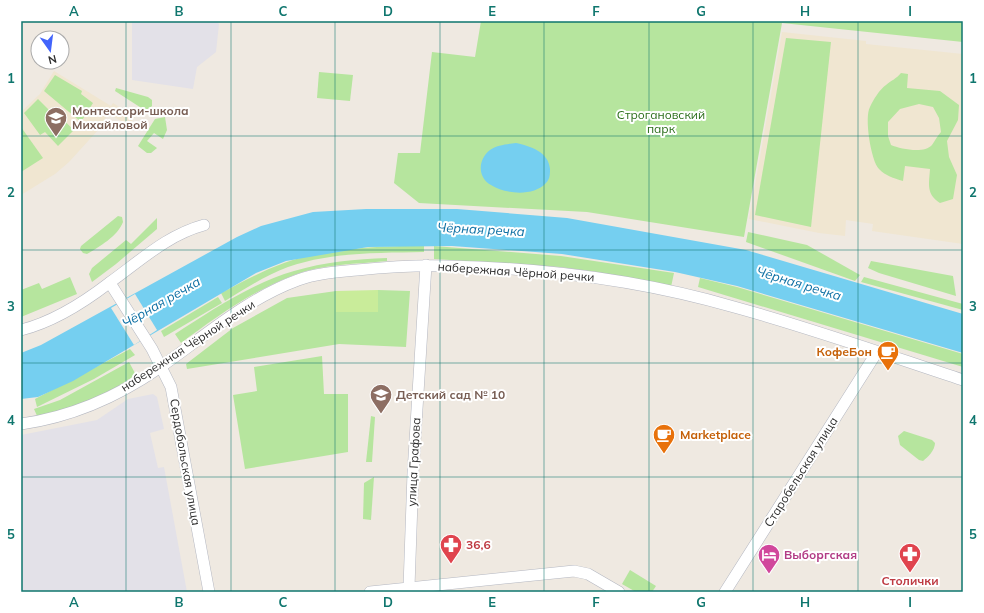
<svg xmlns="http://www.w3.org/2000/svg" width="984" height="613" font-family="Mulish,sans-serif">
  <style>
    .industrial { fill: #e3e1e8 }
    .education { fill: #f0e6d1 }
    .green { fill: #b6e59e; fill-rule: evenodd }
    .pitch { fill: #c9ec9a }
    .water { fill: #75cff0 }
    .pier { fill: #efe9e1 }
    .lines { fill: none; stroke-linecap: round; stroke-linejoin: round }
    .minor-casing { stroke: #b4b7c1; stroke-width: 12 }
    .minor { stroke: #fff; stroke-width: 11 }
    .grid { fill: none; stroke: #0f766e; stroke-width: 1; stroke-opacity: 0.55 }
    .labels { text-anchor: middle; stroke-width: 4; stroke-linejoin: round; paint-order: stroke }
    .education-label { font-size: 12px; font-weight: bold; fill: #785e54; stroke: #fff; text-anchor: start }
    .park-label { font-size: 12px; fill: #2c6e1b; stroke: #fff }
    .street-label { font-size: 12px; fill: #2e2e2e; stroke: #fff }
    .food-label { font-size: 12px; font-weight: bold; fill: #c56008; stroke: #fff; text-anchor: end }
    .health-label { font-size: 12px; font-weight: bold; fill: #be3a42; stroke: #fff; text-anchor: start }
    .hotel-label { font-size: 12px; font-weight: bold; fill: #b23c85; stroke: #fff; text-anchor: start }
    .water-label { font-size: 13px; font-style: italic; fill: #0d6fa3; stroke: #fff }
    .neatline { fill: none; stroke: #0f766e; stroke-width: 1.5 }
    .grid-label { font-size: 13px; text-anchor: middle; font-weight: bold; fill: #0f766e }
  </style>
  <rect width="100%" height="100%" fill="#efe9e1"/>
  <g class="industrial">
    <path d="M132,21H216L219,24L216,52L197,67L193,89L132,80Z"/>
    <path d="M153,394L157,397L164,429L150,433L158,468L164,467L187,592H21V435L97,420L128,399Z"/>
  </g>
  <g class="education">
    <path d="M782,32L866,41V44L963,54V244L872,231L873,224L846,220L845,236L819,233L749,219Z"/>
    <path d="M54,71L111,106L113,103L135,117L129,125L108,114L99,129L69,162L55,174L21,195V112L40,94Z"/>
  </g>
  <g class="green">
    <path d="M481,21H963V42L782,23L744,237L587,212L419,203L394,183L398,153H420L432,52L475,57Z"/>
    <path d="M786,38L831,42L811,227L755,215Z"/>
    <path d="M319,72L353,75L350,101L317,98Z"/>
    <path d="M901,73L908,74L907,88L940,91L959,105L958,120L947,141L949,157L957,175L953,199L940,203C926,194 929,184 930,169L905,166L903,181C893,178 886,176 879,169C871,161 864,117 870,107C873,100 880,89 886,85C892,80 896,79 901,73ZM919,104L933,107L939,118L941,132C937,136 935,141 932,145C924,154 901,149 891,145L888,136V122L900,109Z"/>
    <path d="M55,75L82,91L81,94L93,103L81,122L44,91Z"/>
    <path d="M116,88L148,97L152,100V106L146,111L115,91Z"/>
    <path d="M38,99L57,118L59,116L74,130L58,146L45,132L40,135L24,113Z"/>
    <path d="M165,117L167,130L163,139L154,133L147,141L157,148L151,153H147L138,146L155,119Z"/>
    <path d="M21,127L43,158L21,172Z"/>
    <path d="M118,216L122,217L123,222C118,236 99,247 87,254L83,253L80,249L81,246Z"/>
    <path d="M157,218V229L116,264L92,282L89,274L92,268L126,240L131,244Z"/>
    <path d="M748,232L807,245L860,275L855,281L746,242Z"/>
    <path d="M424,245V252C379,253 331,252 288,267C266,275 245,289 225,301L221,293C242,282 262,271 284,263C328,247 378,247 424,245Z"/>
    <path d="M434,246L561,256L674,273L671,287L597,272L560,267L434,259Z"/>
    <path d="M387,258V261C357,264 323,264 294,275C252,291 216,317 181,343L175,334C209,312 254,282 294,271C324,262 356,259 387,258Z"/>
    <path d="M871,261L953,276L956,296L879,273L868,268Z"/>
    <path d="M70,277L77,294L21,317V290L39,283L42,289Z"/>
    <path d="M864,277L963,304V310L861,282Z"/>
    <path d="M700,278L737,287L963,354V367L698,287Z"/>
    <path d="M378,290L410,291L406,347L339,344L187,369L186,364L233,328L287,298L336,291V312H378Z"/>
    <path d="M218,297L222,303L164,337L161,331Z"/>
    <path d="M130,349L135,355L94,379L37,407L35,399Z"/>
    <path d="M322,356L324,394H348V452L245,469L233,395L257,391L254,367Z"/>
    <path d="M129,362L136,375L115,388L85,403L38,418L34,409L60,400Z"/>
    <path d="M371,416L375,417L372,462H366Z"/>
    <path d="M904,431L932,440L935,443C935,450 928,457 923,461L919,460L900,445L898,436Z"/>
    <path d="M374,477L371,520L363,519L364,483Z"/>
    <path d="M630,570L656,586L652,592H636L622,584Z"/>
  </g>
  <path class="pitch" d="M378,290V312H336V291Z"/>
  <g class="water">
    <path d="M516,143C530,146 549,152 550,169C550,174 550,179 546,183C533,197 505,194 491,185C477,177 478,159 490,150C497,145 508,144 516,143Z"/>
    <path d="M366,209H457L567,218L746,250L963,314V353L737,286L675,272L562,254L452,246L368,247L286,261L256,273L73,381L38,397L21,399V353L41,345L237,237L261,226L313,212Z"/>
  </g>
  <path class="pier" d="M135,294L157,330L134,345L111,308Z"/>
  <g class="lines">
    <g class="minor-casing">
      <g id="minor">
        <path d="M110,283L152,349L171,387L209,592"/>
        <path d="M21,330C53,322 83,303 109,283C140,261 167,235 204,225"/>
        <path d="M21,424C71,417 117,397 159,368C204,337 246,299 298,280C317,273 337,272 357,270C387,267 417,265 447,266C544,268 641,280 734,307C811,328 887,355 963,380"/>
        <path d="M409,587L413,473L426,265"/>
        <path d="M370,592L574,571L588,574L619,592"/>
        <path d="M725,592L877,352"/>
      </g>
    </g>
    <use href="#minor" class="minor"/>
  </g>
  <path class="grid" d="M126,21V592M231,21V592M335,21V592M440,21V592M544,21V592M649,21V592M753,21V592M858,21V592M21,136H963M21,250H963M21,363H963M21,477H963"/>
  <defs>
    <g id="school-pin" transform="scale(1.15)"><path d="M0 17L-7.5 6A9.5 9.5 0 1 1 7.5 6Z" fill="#8d6e63" stroke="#fff"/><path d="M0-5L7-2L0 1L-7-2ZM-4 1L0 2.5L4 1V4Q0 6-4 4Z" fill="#fff"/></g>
    <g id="cafe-pin" transform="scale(1.15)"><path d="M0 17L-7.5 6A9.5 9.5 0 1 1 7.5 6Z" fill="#e8710a" stroke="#fff"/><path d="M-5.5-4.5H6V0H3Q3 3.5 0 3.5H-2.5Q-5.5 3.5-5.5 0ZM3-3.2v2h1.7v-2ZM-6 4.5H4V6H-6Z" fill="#fff"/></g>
    <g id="pharmacy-pin" transform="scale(1.15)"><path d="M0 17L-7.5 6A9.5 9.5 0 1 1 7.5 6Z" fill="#e0444e" stroke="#fff"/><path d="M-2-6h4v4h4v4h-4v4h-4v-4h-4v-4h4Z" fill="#fff"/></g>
    <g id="hotel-pin" transform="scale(1.15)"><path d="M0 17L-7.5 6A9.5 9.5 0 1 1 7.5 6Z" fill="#d1479c" stroke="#fff"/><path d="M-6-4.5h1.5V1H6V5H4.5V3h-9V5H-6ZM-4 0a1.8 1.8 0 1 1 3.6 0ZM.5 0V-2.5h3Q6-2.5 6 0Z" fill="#fff"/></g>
  </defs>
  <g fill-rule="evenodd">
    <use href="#school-pin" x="56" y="118"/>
    <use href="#cafe-pin" x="888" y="352"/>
    <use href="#school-pin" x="381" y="395"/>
    <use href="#cafe-pin" x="664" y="435"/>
    <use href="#pharmacy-pin" x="451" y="545"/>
    <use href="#pharmacy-pin" x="910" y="554"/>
    <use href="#hotel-pin" x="769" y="555"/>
  </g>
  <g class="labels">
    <g class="education-label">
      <text x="72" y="115">Монтессори-школа<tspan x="72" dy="14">Михайловой</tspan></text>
      <text x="396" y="399">Детский сад № 10</text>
    </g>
    <g class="park-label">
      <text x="661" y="119">Строгановский<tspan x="661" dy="14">парк</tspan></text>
    </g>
    <g class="street-label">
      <text transform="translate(516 272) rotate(4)" y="4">набережная Чёрной речки</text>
      <text transform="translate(188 346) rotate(-33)" y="4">набережная Чёрной речки</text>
      <text transform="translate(185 462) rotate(80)" y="4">Сердобольская улица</text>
      <text transform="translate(414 462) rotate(-87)" y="4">улица Графова</text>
      <text transform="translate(801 472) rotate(-58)" y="4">Старобельская улица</text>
    </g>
    <g class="food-label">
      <text x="872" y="356">КофеБон</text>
      <text x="680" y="439" text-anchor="start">Marketplace</text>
    </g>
    <g class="health-label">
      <text x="466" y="549">36,6</text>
      <text x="910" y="585" text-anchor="middle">Столички</text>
    </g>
    <g class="hotel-label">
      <text x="784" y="559">Выборгская</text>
    </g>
    <g class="water-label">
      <text transform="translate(481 229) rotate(3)" y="5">Чёрная речка</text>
      <text transform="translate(799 283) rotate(17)" y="5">Чёрная речка</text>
      <text transform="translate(161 302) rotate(-30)" y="5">Чёрная речка</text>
    </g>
  </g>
  <rect width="984" height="613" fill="none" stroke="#ffffff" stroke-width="44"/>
  <g transform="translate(50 50) rotate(166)"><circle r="19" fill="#ffffff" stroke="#ababab"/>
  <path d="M0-3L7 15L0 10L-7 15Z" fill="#4264fb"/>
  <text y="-6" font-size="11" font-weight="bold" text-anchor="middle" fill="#2e2e2e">N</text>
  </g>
  <rect x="22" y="22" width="940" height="569" class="neatline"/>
  <g class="grid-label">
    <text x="74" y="16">A</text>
    <text x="179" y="16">B</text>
    <text x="283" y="16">C</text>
    <text x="388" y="16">D</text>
    <text x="492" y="16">E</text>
    <text x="596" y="16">F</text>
    <text x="701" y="16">G</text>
    <text x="805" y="16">H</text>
    <text x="910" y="16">I</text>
    <text x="11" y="83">1</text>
    <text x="973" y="83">1</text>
    <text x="11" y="197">2</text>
    <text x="973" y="197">2</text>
    <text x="11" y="311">3</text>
    <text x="973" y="311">3</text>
    <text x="11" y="425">4</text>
    <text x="973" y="425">4</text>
    <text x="11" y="539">5</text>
    <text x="973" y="539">5</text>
    <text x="74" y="607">A</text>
    <text x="179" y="607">B</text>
    <text x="283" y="607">C</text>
    <text x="388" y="607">D</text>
    <text x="492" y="607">E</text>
    <text x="596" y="607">F</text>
    <text x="701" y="607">G</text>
    <text x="805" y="607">H</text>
    <text x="910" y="607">I</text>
  </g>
</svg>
